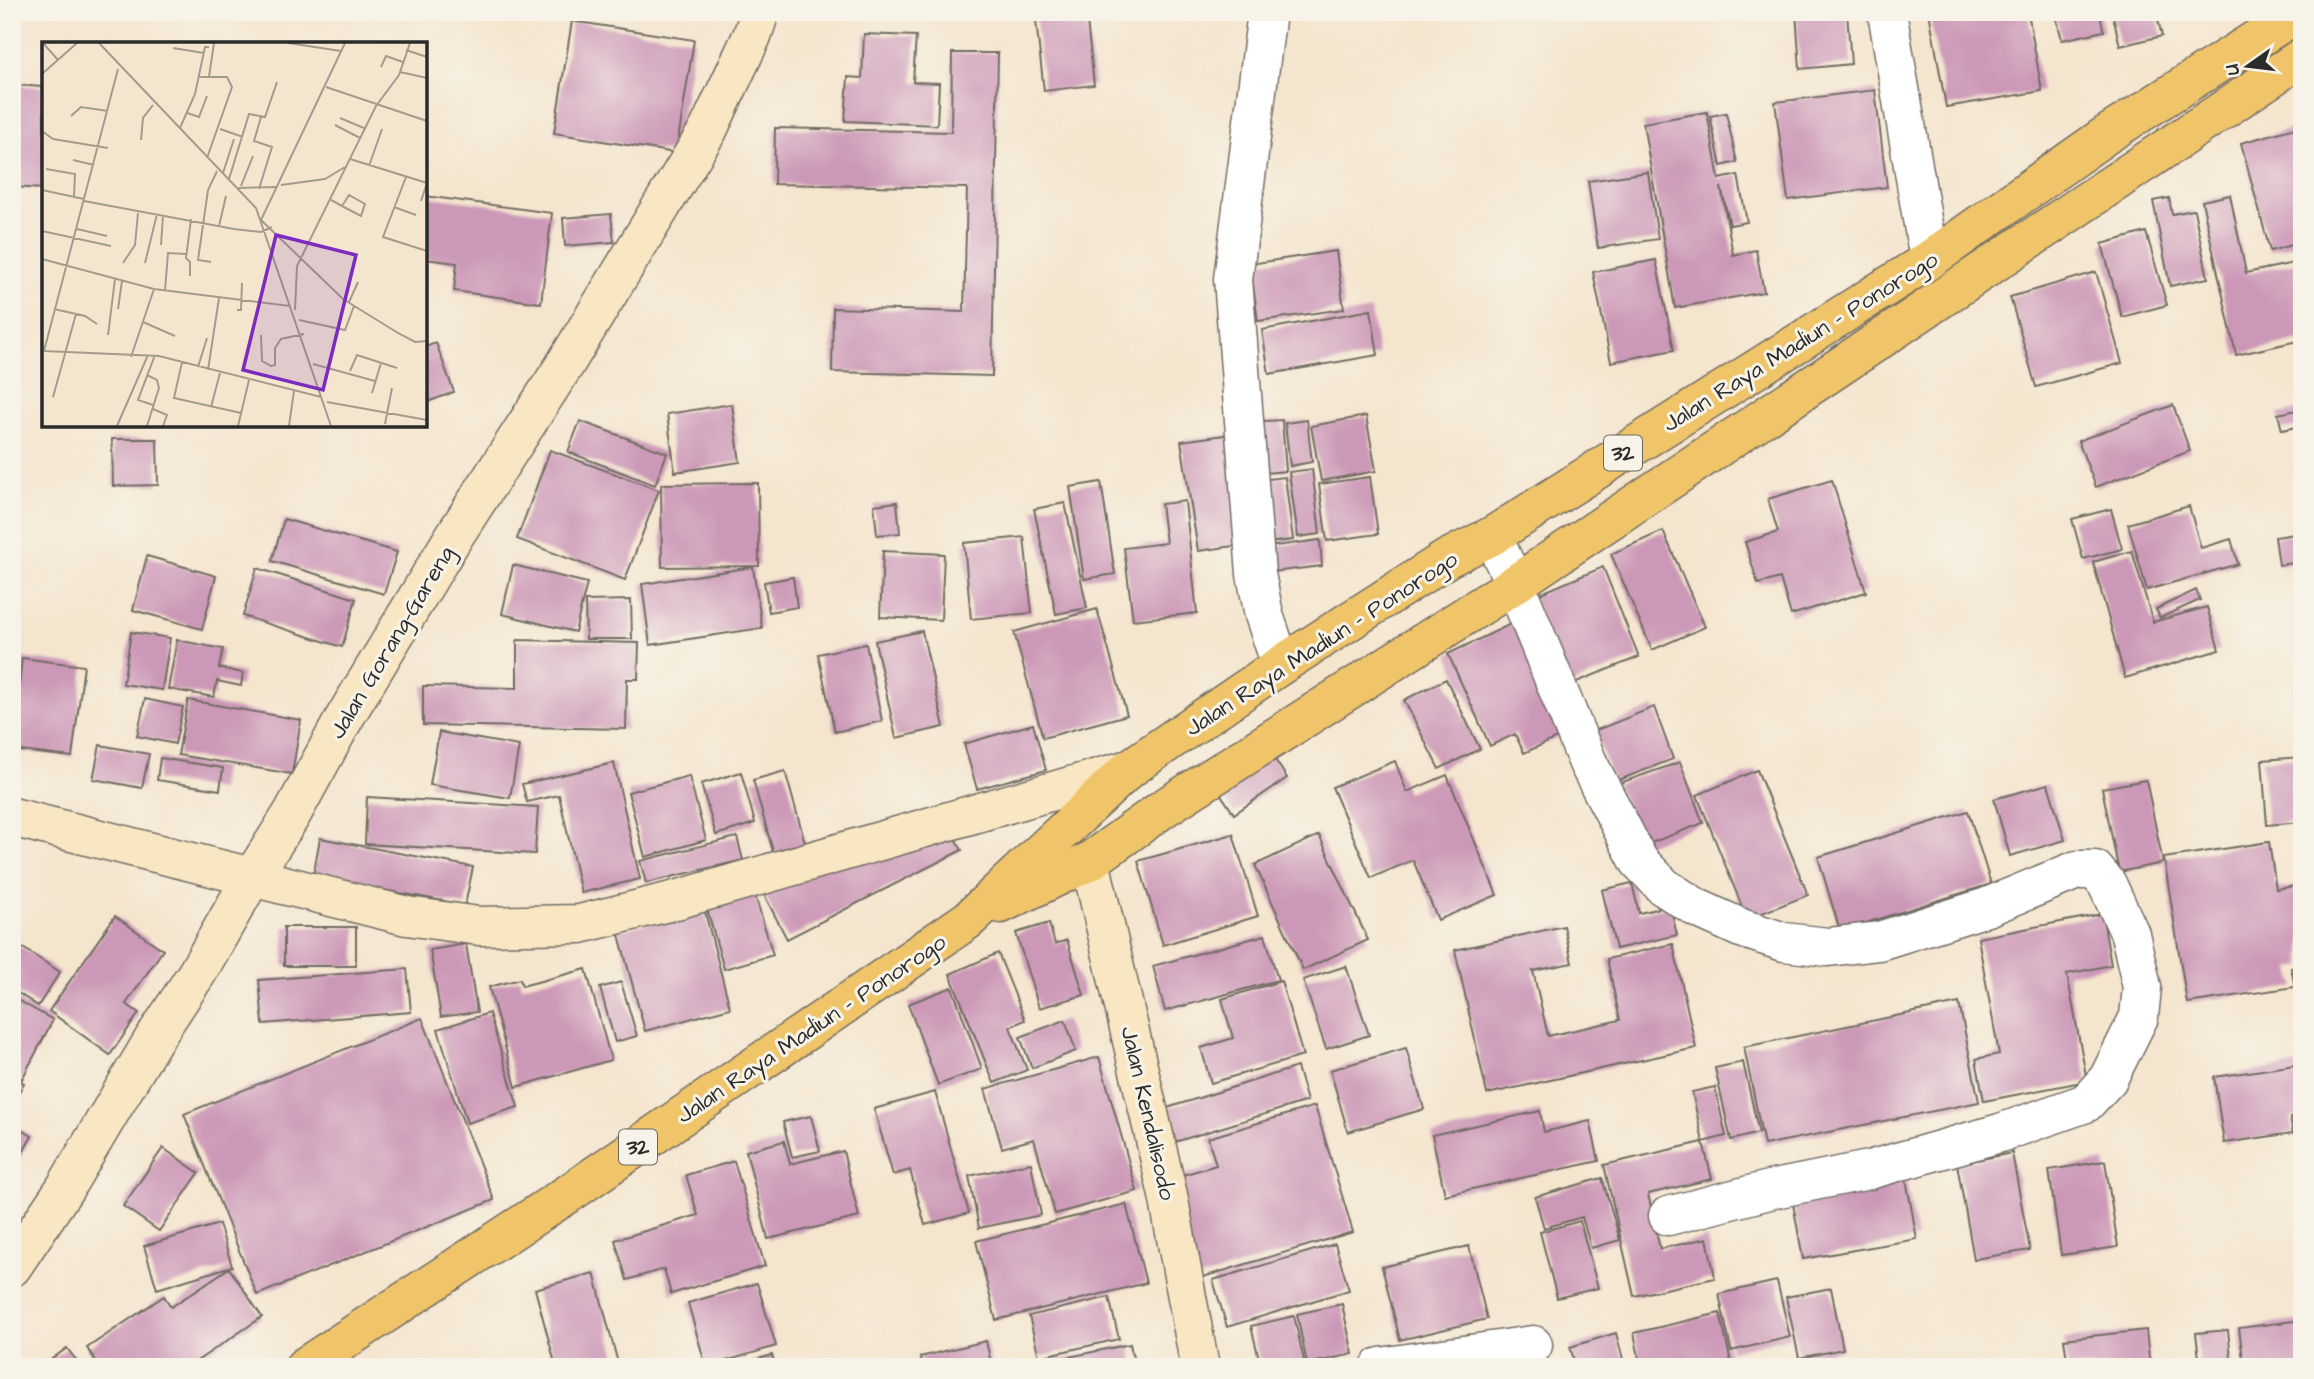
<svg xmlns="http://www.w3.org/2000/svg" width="2314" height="1379" font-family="'Architects Daughter',sans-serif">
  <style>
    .building { fill: #cc98b7 }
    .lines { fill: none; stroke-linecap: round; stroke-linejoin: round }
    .street-casing { stroke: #716c64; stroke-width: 41 }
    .secondary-casing { stroke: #716c64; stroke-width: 41 }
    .highway-casing { stroke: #716c64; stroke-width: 41 }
    .street { stroke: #fff; stroke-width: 38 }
    .secondary { stroke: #f9e7c3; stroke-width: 38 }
    .highway { stroke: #f0c469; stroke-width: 38 }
    .labels { text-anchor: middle; stroke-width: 6; stroke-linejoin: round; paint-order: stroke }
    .shield { fill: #f7f3e8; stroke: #686764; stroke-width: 2 }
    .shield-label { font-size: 21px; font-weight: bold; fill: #2b2b2b }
    .street-label { font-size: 23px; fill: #2b2b2b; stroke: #f7f3e8 }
    .inset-road { fill: none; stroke: #a49b8d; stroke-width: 2 }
    .view { fill: #7b2cbf; fill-opacity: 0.15; stroke: #7b2cbf; stroke-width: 3.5 }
    .inset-edge { fill: none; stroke: #2b2b2b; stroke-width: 3.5 }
  </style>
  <rect width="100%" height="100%" fill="#f7f3e8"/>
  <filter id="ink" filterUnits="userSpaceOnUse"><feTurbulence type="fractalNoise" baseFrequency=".0143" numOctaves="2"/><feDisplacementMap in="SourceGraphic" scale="14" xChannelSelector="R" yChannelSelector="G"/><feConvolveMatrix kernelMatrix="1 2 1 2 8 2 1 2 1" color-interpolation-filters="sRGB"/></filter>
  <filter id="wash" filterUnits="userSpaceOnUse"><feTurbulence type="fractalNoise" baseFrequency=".00686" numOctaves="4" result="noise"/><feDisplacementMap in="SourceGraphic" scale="28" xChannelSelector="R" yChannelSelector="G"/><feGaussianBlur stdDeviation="1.57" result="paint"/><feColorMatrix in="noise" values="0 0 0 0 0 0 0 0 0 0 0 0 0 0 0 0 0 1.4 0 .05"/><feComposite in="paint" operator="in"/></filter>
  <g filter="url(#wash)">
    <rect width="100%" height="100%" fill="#f4e5ce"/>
    <g id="blocks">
      <g class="building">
        <path d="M12,12H16L17,45L12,46Z"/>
        <path d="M1035,12H1086L1094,85L1044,91Z"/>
        <path d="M1796,12H1847L1851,64L1800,69Z"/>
        <path d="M1929,12H2028L2042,91L1946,107Z"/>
        <path d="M2055,12H2099L2104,31L2062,40Z"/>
        <path d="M2112,12H2156L2162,36L2120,46Z"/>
        <path d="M572,21L694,40L676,153L554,133Z"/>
        <path d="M864,34L916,36L913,82L939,83L937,125L845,121L848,77L862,78Z"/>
        <path d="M952,53H998L992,376L832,372L833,308L964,312L967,188L774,184L775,128L951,132Z"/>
        <path d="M12,85L44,87V189L12,187Z"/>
        <path d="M1875,90L1887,187L1788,200L1775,102Z"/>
        <path d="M1707,112L1719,179L1738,175L1747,222L1730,225L1721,187L1733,255L1756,250L1764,292L1675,308L1643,123Z"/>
        <path d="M1726,113L1737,162L1721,166L1710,116Z"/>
        <path d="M2302,126V242L2270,251L2241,143Z"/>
        <path d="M1648,172L1658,239L1598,248L1588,181Z"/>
        <path d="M2230,195L2246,273L2294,263L2302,298V340L2236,355L2202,201Z"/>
        <path d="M425,196L552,213L541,303L454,291L457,263L425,259Z"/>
        <path d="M2169,198L2172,214L2194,210L2208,278L2170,286L2153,201Z"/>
        <path d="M611,214L614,242L565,246L563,218Z"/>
        <path d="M2146,232L2167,305L2122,317L2102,244Z"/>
        <path d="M1336,251L1344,309L1258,321L1250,264Z"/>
        <path d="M1656,260L1674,350L1611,362L1593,272Z"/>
        <path d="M2096,272L2122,363L2036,387L2010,297Z"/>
        <path d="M1371,310L1378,355L1269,374L1262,330Z"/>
        <path d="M436,343L454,392L425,403V347Z"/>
        <path d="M732,404L740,462L675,472L667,414Z"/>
        <path d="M2173,405L2190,451L2096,487L2078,441Z"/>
        <path d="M2302,409V426L2282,430L2278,414Z"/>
        <path d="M1366,416L1376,471L1321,481L1311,426Z"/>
        <path d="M1282,420L1286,471L1253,474L1249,422Z"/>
        <path d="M1307,420L1312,462L1290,466L1285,423Z"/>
        <path d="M580,421L667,453L655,485L568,452Z"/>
        <path d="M1232,434L1248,544L1198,551L1181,441Z"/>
        <path d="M112,439H157L158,485L113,486Z"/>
        <path d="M550,450L659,490L625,580L517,539Z"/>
        <path d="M1312,469L1320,534L1298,537L1289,472Z"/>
        <path d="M1285,477L1293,540L1258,544L1250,481Z"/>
        <path d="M1370,477L1378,534L1327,541L1319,484Z"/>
        <path d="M1832,480L1866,592L1791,615L1780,578L1758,584L1745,542L1778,532L1768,499Z"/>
        <path d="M1101,482L1115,574L1084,579L1070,487Z"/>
        <path d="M758,483L759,566L662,567L661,484Z"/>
        <path d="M1185,501L1197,613L1133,620L1124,548L1166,543L1161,504Z"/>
        <path d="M897,502L900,533L877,535L874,505Z"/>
        <path d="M1065,503L1087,608L1056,614L1034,509Z"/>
        <path d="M2189,506L2201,548L2231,539L2238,564L2147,590L2128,524Z"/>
        <path d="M2111,509L2122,549L2083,559L2072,519Z"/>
        <path d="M284,519L397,552L384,594L272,561Z"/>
        <path d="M1663,531L1705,627L1652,650L1611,554Z"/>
        <path d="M2302,533V562L2279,565L2275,537Z"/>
        <path d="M1024,537L1032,613L971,619L964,543Z"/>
        <path d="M1320,540L1322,566L1264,573L1261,548Z"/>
        <path d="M883,551L944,554L941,620L880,617Z"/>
        <path d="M2132,551L2153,622L2207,607L2219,650L2125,678L2093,562Z"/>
        <path d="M147,556L216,576L202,629L133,610Z"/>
        <path d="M513,565L587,583L575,632L502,614Z"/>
        <path d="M753,567L762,628L650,645L642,584Z"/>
        <path d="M1603,567L1639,657L1569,685L1532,597Z"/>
        <path d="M257,568L356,599L342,647L243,616Z"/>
        <path d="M793,577L797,607L769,612L764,582Z"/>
        <path d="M2196,590L2200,600L2160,618L2156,609Z"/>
        <path d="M631,600L632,639H586L585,601Z"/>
        <path d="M1097,609L1127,715L1043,738L1014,632Z"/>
        <path d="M1519,620L1570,732L1524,753L1515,734L1490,746L1448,654Z"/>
        <path d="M922,631L944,727L896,738L875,641Z"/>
        <path d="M131,632L170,638L162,690L123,684Z"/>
        <path d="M177,640L223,649L219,668L243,673L241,686L217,681L214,697L168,689Z"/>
        <path d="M517,640L639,643L638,679H627L626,729L423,725V686L517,688Z"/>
        <path d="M866,644L882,721L835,732L818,654Z"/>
        <path d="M22,658L84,666L72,757L12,750Z"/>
        <path d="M1446,679L1480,749L1439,769L1404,700Z"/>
        <path d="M145,699L183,707L175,744L137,736Z"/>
        <path d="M188,700L301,720L292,774L178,755Z"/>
        <path d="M1654,707L1673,759L1614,782L1594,731Z"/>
        <path d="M1033,724L1046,770L977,789L964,744Z"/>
        <path d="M439,732L519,746L510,798L430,785Z"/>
        <path d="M100,745L149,754L142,788L93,779Z"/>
        <path d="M1272,755L1287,778L1234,814L1220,793Z"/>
        <path d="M2302,757V822L2267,825L2262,760Z"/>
        <path d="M160,758L223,768L220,790L157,780Z"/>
        <path d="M1395,761L1407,792L1447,775L1497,895L1438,920L1413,860L1371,878L1332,787Z"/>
        <path d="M1680,762L1703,823L1641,847L1617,784Z"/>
        <path d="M614,763L640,879L581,893L559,795L527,802L522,784Z"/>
        <path d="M1757,770L1808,895L1747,919L1697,795Z"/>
        <path d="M785,771L806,846L774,855L753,780Z"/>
        <path d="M741,772L755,823L716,835L701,784Z"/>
        <path d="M689,776L706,840L645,857L628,792Z"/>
        <path d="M2146,780L2163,863L2119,872L2102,788Z"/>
        <path d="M2048,784L2065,840L2010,856L1994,799Z"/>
        <path d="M367,797L538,807L535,854L365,844Z"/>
        <path d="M1968,811L1991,884L1840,931L1818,857Z"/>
        <path d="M947,826L962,850L787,939L759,885Z"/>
        <path d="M1233,834L1258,916L1163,945L1138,861Z"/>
        <path d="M1319,835L1368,940L1303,970L1255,865Z"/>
        <path d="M737,837L743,860L646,883L640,861Z"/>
        <path d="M320,838L473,867L465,905L313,877Z"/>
        <path d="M2269,842L2276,889L2302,885V966L2291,968L2295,987L2187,1003L2164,858Z"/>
        <path d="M1632,883L1639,913L1670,906L1677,935L1616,949L1602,890Z"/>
        <path d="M753,888L773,955L724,969L705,902Z"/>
        <path d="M704,908L730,1008L645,1031L618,931Z"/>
        <path d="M2102,914L2111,965L2067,974L2087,1081L1984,1101L1976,1059L1999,1054L1978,938Z"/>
        <path d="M115,916L163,950L126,1004L139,1013L110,1055L49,1011Z"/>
        <path d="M1049,923L1055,944L1067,940L1084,995L1039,1008L1016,933Z"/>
        <path d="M1564,926L1572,963L1533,971L1548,1036L1620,1020L1607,959L1673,944L1696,1048L1487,1094L1455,950Z"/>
        <rect x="284" y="927" width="72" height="39"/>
        <path d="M1265,935L1278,980L1165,1011L1153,966Z"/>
        <path d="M12,941L60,972L38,1006L12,989Z"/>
        <path d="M466,944L477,1012L441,1017L430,950Z"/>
        <path d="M998,953L1025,1020L1010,1027L1027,1070L994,1083L950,974Z"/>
        <path d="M1346,966L1369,1035L1326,1049L1303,980Z"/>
        <path d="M407,969L411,1012L263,1024L259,980Z"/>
        <path d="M586,969L611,1060L516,1087L489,987L520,979L522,986Z"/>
        <path d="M1281,981L1303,1056L1211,1083L1201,1048L1233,1038L1222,999Z"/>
        <path d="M621,982L637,1036L615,1042L600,988Z"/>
        <path d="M952,987L982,1069L938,1085L908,1004Z"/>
        <path d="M12,997L53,1020L22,1079L12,1073Z"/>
        <path d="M1959,1003L1979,1102L1764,1145L1744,1047Z"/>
        <path d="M489,1013L518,1107L467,1123L438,1029Z"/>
        <path d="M422,1018L494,1200L257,1295L184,1114Z"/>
        <path d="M1065,1020L1076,1051L1032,1068L1020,1037Z"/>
        <path d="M1406,1048L1424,1109L1348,1132L1330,1070Z"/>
        <path d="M1099,1057L1137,1191L1055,1214L1034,1139L1002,1148L985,1089Z"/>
        <path d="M1743,1062L1759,1133L1731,1140L1715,1068Z"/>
        <path d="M2302,1064V1116L2290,1118L2293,1133L2224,1143L2214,1077Z"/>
        <path d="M1297,1067L1307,1101L1175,1142L1164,1109Z"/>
        <path d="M12,1077L24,1083L12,1104Z"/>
        <path d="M1715,1087L1726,1136L1703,1142L1692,1092Z"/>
        <path d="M935,1092L969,1213L925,1225L910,1170L893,1175L874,1109Z"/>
        <path d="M1315,1106L1353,1232L1193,1280L1176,1177L1216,1165L1208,1138Z"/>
        <path d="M1540,1111L1544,1132L1590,1121L1599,1161L1445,1195L1432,1135Z"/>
        <path d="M811,1116L820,1151L792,1157L783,1122Z"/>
        <path d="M12,1124L32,1136L12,1172Z"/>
        <path d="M784,1141L790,1164L843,1151L859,1217L768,1239L746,1151Z"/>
        <path d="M1703,1142L1712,1179L1648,1194L1660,1249L1707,1238L1715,1278L1634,1296L1604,1165Z"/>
        <path d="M163,1148L199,1173L159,1231L123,1206Z"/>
        <path d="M2012,1153L2030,1250L1974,1259L1957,1164Z"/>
        <path d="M734,1161L765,1266L671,1294L664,1269L627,1280L615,1240L698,1215L686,1175Z"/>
        <path d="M2105,1161L2118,1247L2061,1255L2049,1170Z"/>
        <path d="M1031,1163L1041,1215L979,1228L969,1176Z"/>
        <path d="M1602,1178L1620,1240L1591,1248L1582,1217L1544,1228L1535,1197Z"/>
        <path d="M1906,1179L1917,1239L1803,1259L1792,1198Z"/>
        <path d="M1126,1204L1146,1283L996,1320L976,1241Z"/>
        <path d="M1580,1221L1598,1288L1557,1298L1540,1232Z"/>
        <path d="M219,1224L232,1266L157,1289L144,1246Z"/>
        <path d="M1335,1244L1349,1290L1227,1327L1213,1280Z"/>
        <path d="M1469,1246L1487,1319L1400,1340L1382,1267Z"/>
        <path d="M229,1268L262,1317L188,1367H100L87,1348L164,1296L171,1307Z"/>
        <path d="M594,1273L619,1367H556L535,1289Z"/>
        <path d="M1777,1281L1790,1337L1731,1351L1719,1294Z"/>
        <path d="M757,1283L776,1346L706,1367L688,1303Z"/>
        <path d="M1831,1288L1843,1349L1799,1358L1786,1297Z"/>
        <path d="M1109,1297L1119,1339L1039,1357L1029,1316Z"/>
        <path d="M1342,1304L1353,1354L1307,1364L1297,1314Z"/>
        <path d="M1720,1313L1732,1367H1641L1634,1333Z"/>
        <path d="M1294,1316L1304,1361L1278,1367H1261L1251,1326Z"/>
        <path d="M2302,1320V1367H2244L2239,1328Z"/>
        <path d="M2146,1330L2150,1367H2068L2064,1339Z"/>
        <path d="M2228,1330L2232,1367H2200L2196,1333Z"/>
        <path d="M1616,1333L1625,1367H1576L1570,1347Z"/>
        <path d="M986,1341L992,1367H922L920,1357Z"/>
        <path d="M1130,1344L1135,1367H1027V1366Z"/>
        <path d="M67,1348L81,1367H41Z"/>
        <path d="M772,1355L776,1367H757L755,1360Z"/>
      </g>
    </g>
  </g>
  <g filter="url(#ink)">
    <use href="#blocks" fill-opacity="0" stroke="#716c64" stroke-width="2"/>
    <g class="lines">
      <g class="street-casing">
        <g id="street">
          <path d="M1267,12L1233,279L1256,574L1264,615L1281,665"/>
          <path d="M1887,12L1929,260"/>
          <path d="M1492,536L1515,584L1588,763L1639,861L1664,887L1697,908L1741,928L1784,942L1828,947L1879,941L1987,907L2077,870H2095L2107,884L2130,934L2142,987L2139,1017L2108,1079L2086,1103L2000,1133L1869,1170L1769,1190L1668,1216"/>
          <path d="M1380,1367L1533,1345"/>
        </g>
      </g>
      <g class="secondary-casing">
        <g id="secondary">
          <path d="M12,817L407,916L479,926L580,924L676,900L1129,769"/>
          <path d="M1090,861L1168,1195L1200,1367"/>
          <path d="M12,1267L65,1188L153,1040L197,973L252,877L292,814L345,717L453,538L564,366L708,130L752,36L760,12"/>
        </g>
      </g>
      <g class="highway-casing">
        <g id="highway">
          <path d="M1001,904L1090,861L1164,808L1515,584L2302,57"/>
          <path d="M304,1367L568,1194L968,920L1129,769L1281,665L1448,558L1492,536L1929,260L2106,135L2299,12"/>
        </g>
      </g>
      <use href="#street" class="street"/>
      <use href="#secondary" class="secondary"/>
      <use href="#highway" class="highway"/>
    </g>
  </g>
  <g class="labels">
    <g class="shield">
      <rect x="1604" y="435.5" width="38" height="35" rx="5"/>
      <rect x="619" y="1129.5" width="38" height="35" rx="5"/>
    </g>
    <g class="shield-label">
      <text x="1623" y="460">32</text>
      <text x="638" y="1154">32</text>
    </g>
    <g class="street-label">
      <text transform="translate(1800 341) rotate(-32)" y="8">Jalan Raya Madiun - Ponorogo</text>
      <text transform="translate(391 642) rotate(-59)" y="8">Jalan Gorang-Gareng</text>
      <text transform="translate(1321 643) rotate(-33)" y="8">Jalan Raya Madiun - Ponorogo</text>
      <text transform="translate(811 1028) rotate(-34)" y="8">Jalan Raya Madiun - Ponorogo</text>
      <text transform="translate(1149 1113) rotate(77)" y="8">Jalan Kendalisodo</text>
    </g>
  </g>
  <g transform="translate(42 42)">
    <rect width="385" height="385" fill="#f4e5ce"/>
    <path class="inset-road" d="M1,1L16,18M57,1L214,166L289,384M246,1L299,9M131,6L162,11M364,8L385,15M339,25L344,14L361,20M358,30L385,36M0,32L35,1M157,35H185L190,45L165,116M167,35L172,1M284,45L385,79M145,71L157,75L165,54M29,74L39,65L66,69M298,76L322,86M293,83L318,96M138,86L153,52L163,5H167M178,87L201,95M0,89L11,97L66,106M99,98L101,76L111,63M308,117L385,141L379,159M31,118L52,123M327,124L340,87M4,127L33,132L32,155M181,131L192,97M364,135L341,195L385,209M187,137L207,72L223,75L235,40M239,143L283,137L303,125M199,144L211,114M196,146L234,145M217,147L230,105L212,99L219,75M0,148L42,157M289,158L300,164L319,174L323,162L307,153L300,164M42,159L192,187L219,190L230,185M352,165L374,173M219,178L301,257L356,291L373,300L385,299M219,178L303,1M177,184L184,154M35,187L65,194M0,189L69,204M119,203L121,173M0,217L112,247L248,264M169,220L156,218L166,148L175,129M81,221L93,203L96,171M103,221L115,172M148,234V220L144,216L149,177M123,248L126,211L144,212M307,260L316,240M12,267L43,274L55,282M76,267L80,239M195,268H199L200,241M253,268L255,224L334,64L357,33L368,1M257,278L303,288L312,264M101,280L133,294M66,293L73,237M219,293L220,319L229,324L233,323V306L239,297L262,292M2,309L76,27M2,309L117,314L279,355M89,315L112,247M140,320L132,356L199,371M271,322L333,339M156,325L165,296M166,328L177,256M308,329L315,313L355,326M330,351L339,321M11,355L34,272M285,360L385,378M111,363L96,358L113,313M169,365L178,331M111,367L125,373L121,384M343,382L350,346M75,384L106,313M105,384L117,346L115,338L105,333M196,384L207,338M247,384L252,349"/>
    <path class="view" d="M234,193L314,213L281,348L201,328Z"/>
    <rect width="385" height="385" class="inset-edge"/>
  </g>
  <rect width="2314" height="1379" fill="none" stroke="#f7f3e8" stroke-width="42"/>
  <g transform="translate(2248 66) rotate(256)" stroke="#f7f3e8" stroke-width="5" paint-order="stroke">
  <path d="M0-5L12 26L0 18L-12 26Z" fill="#2b2b2b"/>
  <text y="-10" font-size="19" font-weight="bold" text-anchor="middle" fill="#2b2b2b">U</text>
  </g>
</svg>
